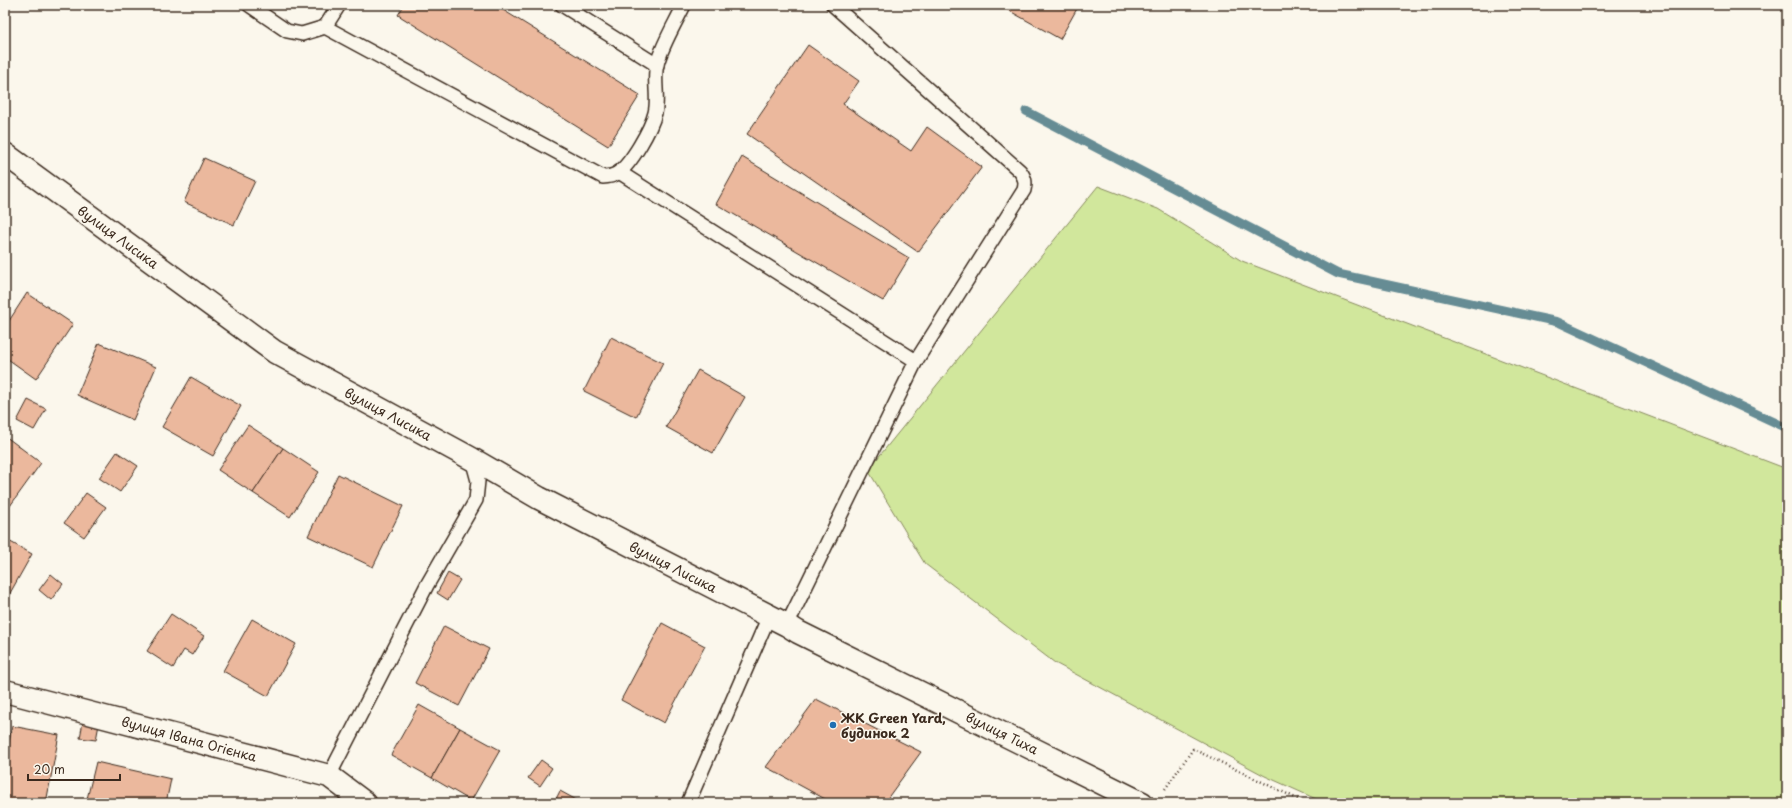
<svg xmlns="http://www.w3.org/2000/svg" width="1792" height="808" font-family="'Playpen Sans',sans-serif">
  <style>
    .green { fill: #d1e79c; stroke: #86885d }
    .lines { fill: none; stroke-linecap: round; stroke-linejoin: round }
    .stream { stroke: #668c94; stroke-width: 9 }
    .building { fill: #ebb89d; stroke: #3b2a1e }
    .service-casing { stroke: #3b2a1e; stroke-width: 16 }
    .minor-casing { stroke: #3b2a1e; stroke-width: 25 }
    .path { stroke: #3b2a1e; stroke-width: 2.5; stroke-dasharray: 1 3; stroke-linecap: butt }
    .service { stroke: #fbf7ec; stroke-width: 13 }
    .minor { stroke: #fbf7ec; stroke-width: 22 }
    .poi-dot { fill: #1f6fb2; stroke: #fbf7ec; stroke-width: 1.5 }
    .labels { text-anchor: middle; stroke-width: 3; stroke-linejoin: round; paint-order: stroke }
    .street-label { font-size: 13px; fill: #3b2a1e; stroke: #fbf7ec }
    .poi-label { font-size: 13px; font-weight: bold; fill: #3b2a1e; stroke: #fbf7ec; text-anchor: start }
  </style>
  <rect width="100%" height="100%" fill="#fbf7ec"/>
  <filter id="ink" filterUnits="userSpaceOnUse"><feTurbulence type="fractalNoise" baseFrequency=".025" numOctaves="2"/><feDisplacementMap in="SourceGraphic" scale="8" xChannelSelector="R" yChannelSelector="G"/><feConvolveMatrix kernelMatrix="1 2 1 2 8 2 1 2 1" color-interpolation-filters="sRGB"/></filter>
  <g filter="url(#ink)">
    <path class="green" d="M1098,186L1158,209L1242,261L1787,469V803H1325L1265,776L1055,663L925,564L868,470Z"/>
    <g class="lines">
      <path class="stream" d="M1026,111L1338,274L1558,322L1787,428"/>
    </g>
    <g class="building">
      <path d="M404,5H495L640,95L608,146L398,15Z"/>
      <path d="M999,5H1079L1060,39Z"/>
      <path d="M808,45L859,81L843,104L911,151L927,127L982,167L918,252L747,134Z"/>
      <path d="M742,157L909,258L883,301L716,204Z"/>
      <path d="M204,158L255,181L234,225L184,202Z"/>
      <path d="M27,293L73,324L36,379L5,357V327Z"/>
      <path d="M611,337L663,363L636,417L584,391Z"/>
      <path d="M99,343L156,367L133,420L77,395Z"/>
      <path d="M698,370L745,397L713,453L666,427Z"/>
      <path d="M191,377L241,406L213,456L162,427Z"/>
      <path d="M28,400L46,409L34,430L17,421Z"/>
      <path d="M248,425L283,448L253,493L218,470Z"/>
      <path d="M5,436L41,463L10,506L5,502Z"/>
      <path d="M283,448L319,472L290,517L253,493Z"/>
      <path d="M117,452L138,466L120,492L99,478Z"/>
      <path d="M338,474L403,506L373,567L308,536Z"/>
      <path d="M86,493L106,507L84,537L64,523Z"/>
      <path d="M5,539L32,554L5,602Z"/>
      <path d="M448,573L460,580L448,600L437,593Z"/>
      <path d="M51,574L63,584L51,600L39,590Z"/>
      <path d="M171,614L204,636L192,655L184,650L173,668L147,651Z"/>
      <path d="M252,619L296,644L268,696L223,671Z"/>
      <path d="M662,623L705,646L664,723L621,700Z"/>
      <path d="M444,626L489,649L459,706L415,683Z"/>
      <path d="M816,699L921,752L884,803H825L827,800L766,767Z"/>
      <path d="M419,705L460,728L432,778L391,755Z"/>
      <path d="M84,716L100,719L96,740L80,738Z"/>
      <path d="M12,726L59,735L46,803L5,802V763Z"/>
      <path d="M460,728L500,750L471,801L432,778Z"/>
      <path d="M541,760L552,768L540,786L528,778Z"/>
      <path d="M96,762L171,779L166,803H86Z"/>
      <path d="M560,791L582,803H554Z"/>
    </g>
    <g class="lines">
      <g class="service-casing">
        <g id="service">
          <path d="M249,5L287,31L302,34L325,27L603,177C609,177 613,176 618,173C631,164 651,129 655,113C659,97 653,80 657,64C663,43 675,24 684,5"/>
          <path d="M562,5L657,65"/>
          <path d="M325,27L339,5"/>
          <path d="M619,172L916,361"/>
          <path d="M787,625L916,361L1024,190C1026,182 1025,178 1020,171L833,5"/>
          <path d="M329,776L427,585L476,500L478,481L472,459"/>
          <path d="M688,803L769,616"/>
        </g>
      </g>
      <g class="minor-casing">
        <g id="minor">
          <path d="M5,154L275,352L472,459L539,498L787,625L798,632L1142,803"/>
          <path d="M5,691L329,776L365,803"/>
        </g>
      </g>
      <path class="path" d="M1165,789L1193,749L1306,803"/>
      <use href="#service" class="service"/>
      <use href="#minor" class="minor"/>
    </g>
  </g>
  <circle class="poi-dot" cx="833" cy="725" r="4"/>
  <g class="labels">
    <g class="street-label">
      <text transform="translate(118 237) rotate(36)" y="5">вулиця Лисика</text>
      <text transform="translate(388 414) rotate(28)" y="5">вулиця Лисика</text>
      <text transform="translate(673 567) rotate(27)" y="5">вулиця Лисика</text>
      <text transform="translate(1002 733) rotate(26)" y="5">вулиця Тиха</text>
      <text transform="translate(189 739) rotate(15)" y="5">вулиця Івана Огієнка</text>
    </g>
    <g class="poi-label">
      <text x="841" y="723">ЖК Green Yard,<tspan x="841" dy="15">будинок 2</tspan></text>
    </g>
  </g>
  <rect width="1792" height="808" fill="none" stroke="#fbf7ec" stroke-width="20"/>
  <rect x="10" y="10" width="1772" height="788" fill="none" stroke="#3b2a1e" stroke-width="1.5" filter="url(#ink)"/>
  <path d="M28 774v6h92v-6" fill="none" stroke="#3b2a1e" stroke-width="2"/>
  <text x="34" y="774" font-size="12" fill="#3b2a1e" stroke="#fbf7ec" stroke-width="3" paint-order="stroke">20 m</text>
</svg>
